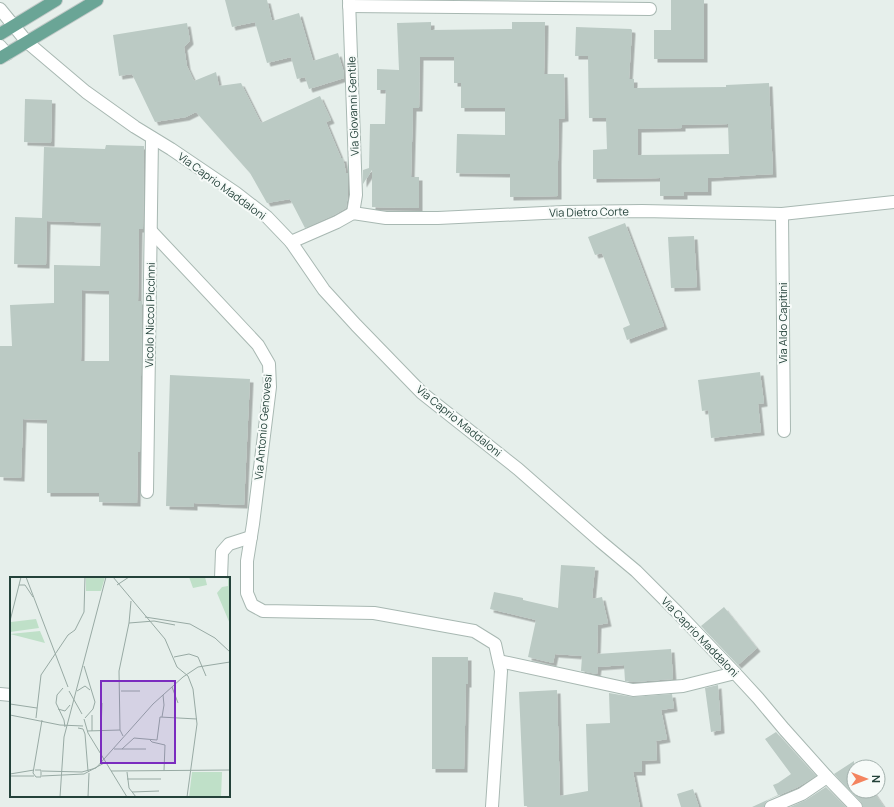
<svg xmlns="http://www.w3.org/2000/svg" width="894" height="807" font-family="Manrope,sans-serif">
  <style>
    .building { fill: #bbcac4; fill-rule: evenodd; filter: url(#shadow) }
    .lines { fill: none; stroke-linecap: round; stroke-linejoin: round }
    .minor-casing { stroke: #a8b8b2; stroke-width: 14 }
    .major-casing { stroke: #c2cac8; stroke-width: 14 }
    .minor { stroke: #fff; stroke-width: 12 }
    .major { stroke: #6aa596; stroke-width: 12 }
    .labels { text-anchor: middle; stroke-width: 4; stroke-linejoin: round; paint-order: stroke }
    .street-label { font-size: 11px; fill: #24423a; stroke: #f7fbf9 }
    .inset-road { fill: none; stroke: #98aaa4; stroke-width: 1 }
    .view { fill: #7b2cbf; fill-opacity: 0.15; stroke: #7b2cbf; stroke-width: 2 }
    .inset-edge { fill: none; stroke: #24423a; stroke-width: 2 }
  </style>
  <defs>
    <filter id="shadow"><feDropShadow dx="3.5" dy="3.5" stdDeviation="0" flood-color="#0004"/></filter>
  </defs>
  <rect width="100%" height="100%" fill="#e6efeb"/>
  <g class="building">
    <path d="M225,0H267L272,21L299,13L313,61L338,53L344,73V78L309,89L305,77L297,79L291,57L267,63L255,22L232,27Z"/>
    <path d="M671,0H704V59H654V30H671Z"/>
    <path d="M431,22V30L512,29V22H545L544,74H564L565,118L559,119L558,161V196L510,197V174L456,173L457,134L505,135V108H461V83H454V57H420L419,108H413L411,177H419V208L372,207V170L363,184V170L369,168L370,124H385L386,90H377V69L399,70L397,23Z"/>
    <path d="M187,23L190,41L184,47L187,66L194,81L216,72L219,86L241,83L261,123L320,96L331,120L326,122L341,158H343L346,173H348V195L346,208L334,215L305,228L290,199L267,203L250,173L196,112L186,117L155,122L132,74L119,76L113,35Z"/>
    <path d="M576,27L631,29L632,30L629,79H634V88L726,87V85L769,83L773,174L708,178V192H684V196H660V178L593,179V150L607,149L606,118H589L588,56H575ZM728,124L729,154L638,155V129L682,128V125Z"/>
    <path d="M25,99L52,100L51,143L24,142Z"/>
    <path d="M106,145L144,146L143,229H139L138,301H142L140,452H138L137,503L99,502V493H47V420L23,419L21,478L0,477V346H12L10,305L54,303V265L100,266L101,223L47,221L46,265L14,264L15,217L42,218L44,147L105,149ZM82,290L109,291V361H81Z"/>
    <path d="M625,223L664,326L627,340L623,328L630,325L602,253L595,255L588,237Z"/>
    <path d="M694,236L697,287L671,288L668,237Z"/>
    <path d="M760,372L764,403L758,404L761,432L711,438L708,410L702,411L698,380Z"/>
    <path d="M170,375L250,379L244,505L194,503V507L166,506Z"/>
    <path d="M561,565L595,567L592,599L602,597L608,623L598,625L597,654L671,649L673,679L634,682L625,681L624,665L598,667L597,674L581,671L582,656L555,654L553,663L528,657L536,620L490,609L494,592L523,598V600L558,608Z"/>
    <path d="M724,607L757,648L738,665L701,626Z"/>
    <path d="M432,657H468V684H466L464,769H432Z"/>
    <path d="M718,685L721,730L711,732L705,688Z"/>
    <path d="M557,690L560,796L588,791L586,724L610,723L609,693L633,697L672,694L674,708L661,710L667,739L656,741L657,760L642,761V772H633L640,807H528V806H524L519,692Z"/>
    <path d="M776,732L816,776L798,787L768,800L765,803L764,807H752L778,795L773,785L778,783L791,774L765,739Z"/>
    <path d="M854,761V791H873L884,807H863L861,802L834,774Z"/>
    <path d="M826,787L846,807H790L806,800Z"/>
    <path d="M693,789L699,807H681L677,794Z"/>
  </g>
  <g class="lines">
    <g class="minor-casing">
      <g id="minor">
        <path d="M349,0L356,195L353,213"/>
        <path d="M349,6L650,9"/>
        <path d="M0,9L27,42L86,92L135,127L171,149L236,193L267,217L291,242L324,290L356,325L422,393L518,469L600,541L636,571L677,612L735,673L758,698L784,729L827,777L856,807"/>
        <path d="M0,46L7,54"/>
        <path d="M782,214L784,431"/>
        <path d="M151,231L258,345L269,364L270,387L253,524L247,561V593L252,605L263,611L374,613L474,631L495,644L501,671L492,807"/>
        <path d="M291,242L337,222L353,213L386,218H438L564,212L642,211L782,214L894,202"/>
        <path d="M147,492L152,138"/>
        <path d="M221,578L222,552L229,544L251,537"/>
        <path d="M499,661L633,690L683,686L735,673"/>
        <path d="M0,694L11,695"/>
        <path d="M771,807L802,794L827,777"/>
      </g>
    </g>
    <g class="major-casing">
      <g id="major">
        <path d="M0,34L56,0"/>
        <path d="M0,58L97,0"/>
      </g>
    </g>
    <use href="#minor" class="minor"/>
    <use href="#major" class="major"/>
  </g>
  <g class="labels">
    <g class="street-label">
      <text transform="translate(353 106) rotate(-92)" y="4">Via Giovanni Gentile</text>
      <text transform="translate(222 186) rotate(36)" y="4">Via Caprio Maddaloni</text>
      <text transform="translate(589 212) rotate(-1)" y="4">Via Dietro Corte</text>
      <text transform="translate(150 315) rotate(-89)" y="4">Vicolo Niccol Piccinni</text>
      <text transform="translate(783 323) rotate(-90)" y="4">Via Aldo Capitini</text>
      <text transform="translate(459 421) rotate(39)" y="4">Via Caprio Maddaloni</text>
      <text transform="translate(263 427) rotate(-85)" y="4">Via Antonio Genovesi</text>
      <text transform="translate(700 637) rotate(46)" y="4">Via Caprio Maddaloni</text>
    </g>
  </g>
  <g transform="translate(10 577)">
    <rect width="220" height="220" fill="#e6efeb"/>
    <path d="M76,0H95L91,14H76ZM179,0H195L197,8L183,11ZM212,0H220V47L207,16L212,10L218,9V2ZM26,42L29,51L0,55L1,45ZM30,54L35,66L0,57ZM182,195H212L211,220H179Z" fill="#bfe0c8"/>
    <path class="inset-road" d="M16,0L58,110M103,0L155,62L167,90L178,99L183,112L187,147L177,220M9,8H15L23,20M107,8L119,0M135,40L180,47L205,61L220,75M0,44L11,0M119,46L144,44L165,48M119,46L121,24M164,80L179,77L188,80L196,99M74,89L85,125L83,132L75,141M162,110L168,126M53,111L47,118L46,126L54,143L55,150M59,114L72,137M67,114L75,109L80,113M111,114H130M0,127L27,131M48,132L55,134L60,128M0,138L50,148L73,149M82,138V154M152,140L154,128L153,118M26,141L31,98L58,58L65,53L74,35L75,0M74,142L78,156L117,220M68,151L73,152L75,157L78,194M77,154L110,153M91,154L92,126M113,159L110,153L109,94L119,46M140,163L142,165L155,168L154,194M104,172H136M112,172L124,161L147,163L150,140L187,142M25,193H31V200H26L23,196L32,143M32,194L72,195L86,191L143,127L173,100L188,90L220,85M101,194L220,193M117,195L119,211L126,220M0,197L24,193M0,199H24M32,199L74,197L96,185M117,202H151M122,215L149,214M50,220L54,160L96,0M78,220L79,196"/>
    <path class="view" d="M91,104H165V186H91Z"/>
    <rect width="220" height="220" class="inset-edge"/>
  </g>
  <g transform="translate(866 779) rotate(90)"><circle r="19" fill="#f7fbf9" stroke="#a3b1ad"/>
  <path d="M0-3L7 15L0 10L-7 15Z" fill="#f4845f"/>
  <text y="-6" font-size="11" font-weight="bold" text-anchor="middle" fill="#24423a">N</text>
  </g>
</svg>
